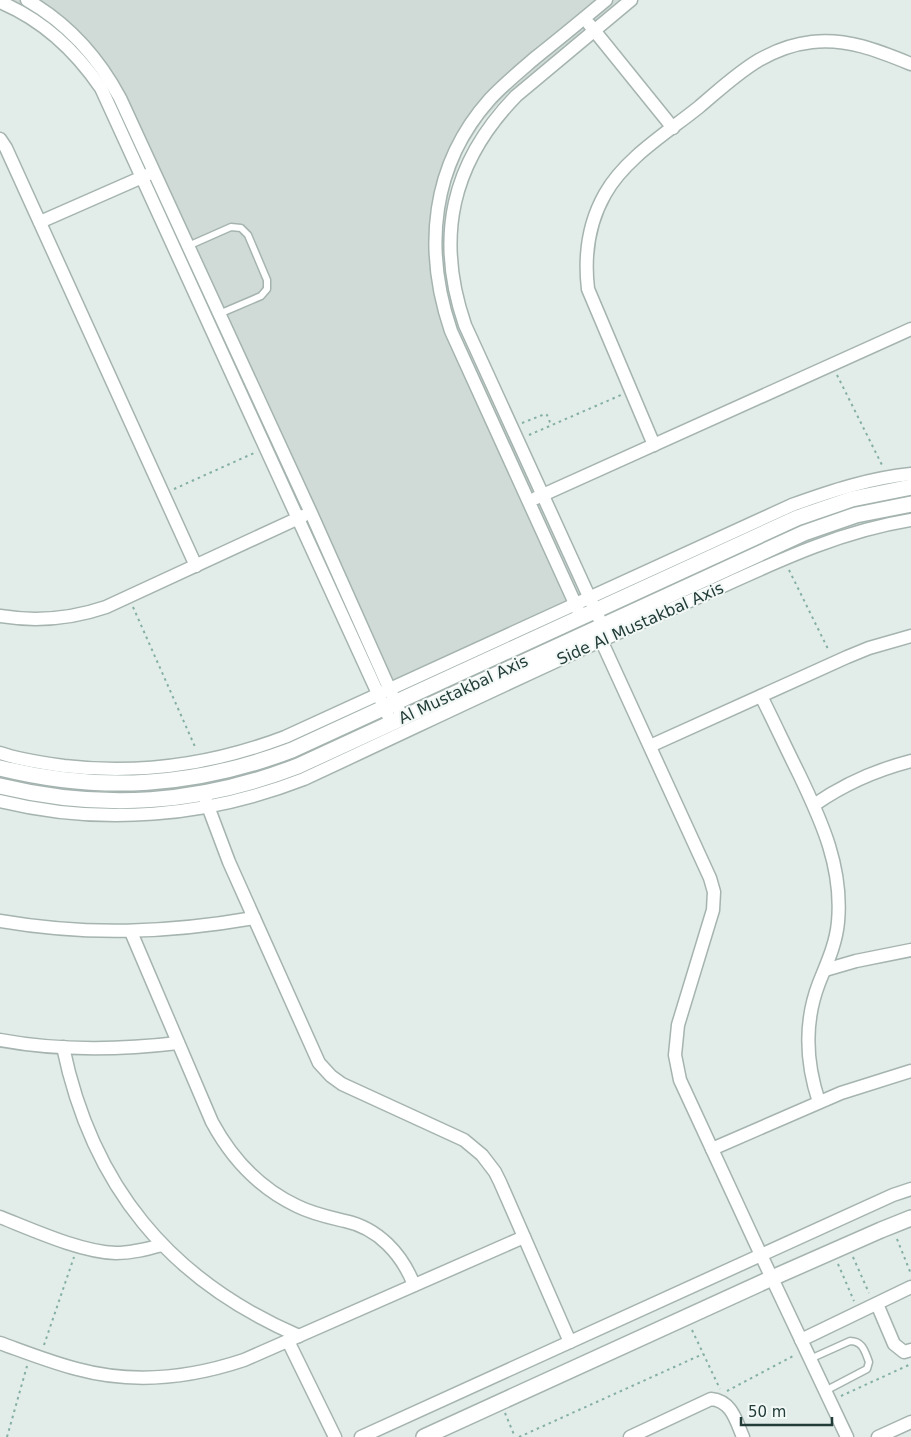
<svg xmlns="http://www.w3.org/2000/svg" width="911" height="1437" font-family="'DejaVu Sans',sans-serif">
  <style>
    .built { fill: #d0dbd7 }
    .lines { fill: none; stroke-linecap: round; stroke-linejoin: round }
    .service-casing { stroke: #a5b4b0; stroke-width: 9 }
    .minor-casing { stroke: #a5b4b0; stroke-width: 15 }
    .tertiary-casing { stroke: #a5b4b0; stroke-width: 18 }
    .path { stroke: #83afa5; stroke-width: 2; stroke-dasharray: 2.5 4; stroke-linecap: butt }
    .service { stroke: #fff; stroke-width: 6 }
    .minor { stroke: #fff; stroke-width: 12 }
    .tertiary { stroke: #fff; stroke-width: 15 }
    .labels { text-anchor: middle; stroke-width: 4; stroke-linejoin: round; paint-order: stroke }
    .street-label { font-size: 16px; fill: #223c38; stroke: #f2f8f6 }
  </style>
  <rect width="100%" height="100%" fill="#e2ece8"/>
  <path class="built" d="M9,0H621L508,93L483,120L464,150L451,184L446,211L444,239L445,258L450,295L461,334L593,619L392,711L108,90Z"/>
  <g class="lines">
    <g class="service-casing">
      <g id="service">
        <path d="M188,246L231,227L241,228L248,235L267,280V289L261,296L219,314"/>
        <path d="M810,1359L850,1341C863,1341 865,1352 869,1362L867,1369L825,1391"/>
      </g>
    </g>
    <g class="minor-casing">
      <g id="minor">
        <path d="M27,0C67,23 98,57 120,98L311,513L402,717"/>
        <path d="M631,0L516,96C451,163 435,238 465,325L602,625L604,633L601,640L710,878L714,892L713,910L678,1025L675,1055L680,1080L761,1255L847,1437"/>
        <path d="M0,2C43,20 75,50 101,88L391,722"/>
        <path d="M589,24L673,128"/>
        <path d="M0,139L6,148L196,566"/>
        <path d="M40,222L147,175"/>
        <path d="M654,445L588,289C584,255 588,224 605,194C625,158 668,132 699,107C718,91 737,73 759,60C775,51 793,44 812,42C848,38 879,51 911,64"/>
        <path d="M536,498L911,329"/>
        <path d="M578,610L451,331C423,249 431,165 490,99C504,84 520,71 535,58C559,39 582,20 606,0"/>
        <path d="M0,616C37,622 71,619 106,607L303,516"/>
        <path d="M761,696C774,722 786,748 799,774C822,822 843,868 838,922C836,944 827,963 819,983C804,1022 806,1063 819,1102"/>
        <path d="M650,746L847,657L869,648L911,636"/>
        <path d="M0,753C20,760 43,763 64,766C140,775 214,764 285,737L792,505C831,491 870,478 911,474"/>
        <path d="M0,801C102,826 206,817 304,779C431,720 557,659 685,603C760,570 830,533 911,520"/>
        <path d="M206,801L229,862L319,1063L331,1076L342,1084L464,1140L482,1155L495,1172L500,1182L570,1342"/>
        <path d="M814,805C844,784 876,770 911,761"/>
        <path d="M0,921C87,936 168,933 254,918"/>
        <path d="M131,932L212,1122C232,1159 259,1188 297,1206C313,1214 328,1217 345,1221C378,1228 402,1254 414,1285"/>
        <path d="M825,970L856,961L911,950"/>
        <path d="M0,1040C59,1051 119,1050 178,1043"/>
        <path d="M63,1047C92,1186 169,1280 299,1336"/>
        <path d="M712,1149L841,1093L911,1071"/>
        <path d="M0,1217C33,1230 81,1252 116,1253C132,1253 147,1249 162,1245"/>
        <path d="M877,1304L894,1344L904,1352L911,1350"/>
        <path d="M801,1340L911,1287"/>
        <path d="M288,1341L335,1437"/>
        <path d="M0,1343C25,1352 50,1362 77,1369C132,1384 190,1378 244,1360L524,1237"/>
        <path d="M361,1437L893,1195L911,1189"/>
        <path d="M630,1437L711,1399C732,1401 736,1421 743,1437"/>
        <path d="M878,1437L911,1422"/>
      </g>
    </g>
    <g class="tertiary-casing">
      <g id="tertiary">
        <path d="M0,768C101,793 194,787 292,750L797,518L852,499L911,487"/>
        <path d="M0,786C103,811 200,804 298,766L804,533L856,515L911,504"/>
        <path d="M424,1437L772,1278L881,1230L911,1218"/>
      </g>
    </g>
    <g class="path">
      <path d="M837,375L883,467"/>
      <path d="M522,423L545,414L547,415L551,425"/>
      <path d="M529,435L621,395"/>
      <path d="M174,489L254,453"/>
      <path d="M789,570L829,651"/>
      <path d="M133,607L196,749"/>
      <path d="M897,1239L911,1274"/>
      <path d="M853,1257L869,1293"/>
      <path d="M838,1264L854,1301"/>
      <path d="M692,1330L720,1389"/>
      <path d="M44,1345L74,1257"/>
      <path d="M727,1391L795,1355"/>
      <path d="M841,1396L911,1364"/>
      <path d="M505,1413L515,1437"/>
      <path d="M7,1437L27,1366"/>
      <path d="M519,1437L703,1354"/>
    </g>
    <use href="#service" class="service"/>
    <use href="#minor" class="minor"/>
    <use href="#tertiary" class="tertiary"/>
  </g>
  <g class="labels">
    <g class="street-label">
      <text transform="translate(640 623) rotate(-24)" y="6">Side Al Mustakbal Axis</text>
      <text transform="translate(463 689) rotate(-25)" y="6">Al Mustakbal Axis</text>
    </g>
  </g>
  <path d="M741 1417v8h91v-8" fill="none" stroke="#223c38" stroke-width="2.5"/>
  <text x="748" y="1417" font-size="15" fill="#223c38" stroke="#f2f8f6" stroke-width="4" paint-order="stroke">50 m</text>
</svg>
